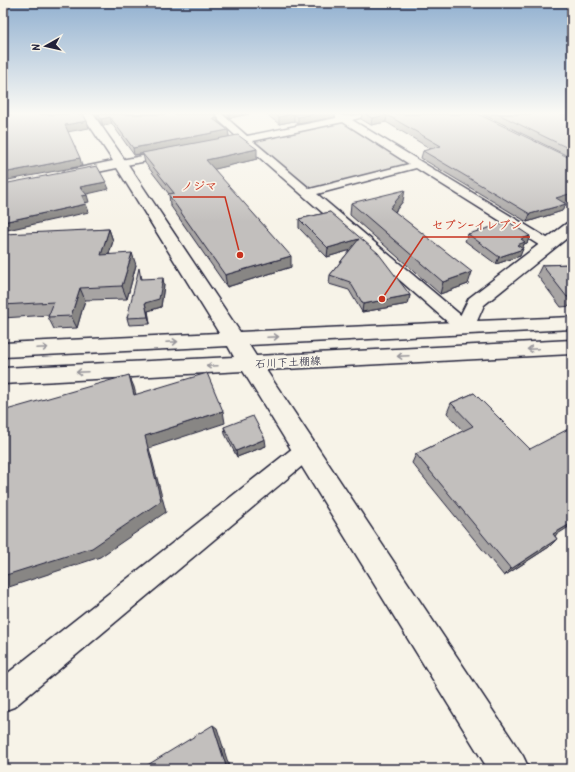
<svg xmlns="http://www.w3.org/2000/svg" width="575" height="772" font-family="Kalam,'Klee One',sans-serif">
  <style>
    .green { fill: #d8d5cf; stroke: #7d7c85 }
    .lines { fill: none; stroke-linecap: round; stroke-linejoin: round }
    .street-casing { stroke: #22223b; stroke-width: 3 }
    .secondary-casing { stroke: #22223b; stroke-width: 3 }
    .street { fill: #f7f3e8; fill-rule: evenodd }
    .secondary { fill: #f7f3e8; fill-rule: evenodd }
    .wall { fill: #a7a4a3; stroke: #22223b }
    .shaded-wall { fill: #888684; stroke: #22223b }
    .building { fill: #c2bfbd; stroke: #22223b }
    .oneway { stroke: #97959a }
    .labels { text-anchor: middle; stroke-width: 3.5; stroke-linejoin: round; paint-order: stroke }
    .street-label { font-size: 11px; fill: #22223b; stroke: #f7f3e8 }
    .leader { fill: none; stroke: #c8321e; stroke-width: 1.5 }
    .callout-dot { fill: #c8321e; stroke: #f7f3e8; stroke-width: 1.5 }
    .callout-label { font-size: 12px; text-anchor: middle; font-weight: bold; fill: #c8321e; stroke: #f7f3e8; stroke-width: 3.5; stroke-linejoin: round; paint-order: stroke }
  </style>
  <rect width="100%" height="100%" fill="#f7f3e8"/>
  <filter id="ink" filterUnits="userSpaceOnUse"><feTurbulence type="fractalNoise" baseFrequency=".025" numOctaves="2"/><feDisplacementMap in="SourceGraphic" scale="8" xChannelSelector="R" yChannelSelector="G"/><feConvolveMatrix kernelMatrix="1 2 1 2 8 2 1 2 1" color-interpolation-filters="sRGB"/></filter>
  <g filter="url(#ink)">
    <path class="green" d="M344,119L416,165L307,193L245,140Z"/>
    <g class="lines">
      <g class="street-casing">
        <g id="street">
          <path d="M212,114H222L247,136L336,118V114L345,116L373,114L352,120L552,241L554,244L552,247H542L416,168L317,194L470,323L472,327L470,331L464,333L458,331L243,143H232L231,141L232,139L238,138ZM343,122L409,164L310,189L253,141Z"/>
          <path d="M169,151L174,154L173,156L121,166L116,163L121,160Z"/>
          <path d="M306,441L314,444L317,450L314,456L14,707L3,711V677L298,444Z"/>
        </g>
      </g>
      <g class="secondary-casing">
        <path id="secondary" d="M82,114H93L127,163L240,332L457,322L469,298L567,223L572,221V234L484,305L477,321L572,317V329L249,345L256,356L572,340V354L266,370L523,756L529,769H488L243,371L3,384V368L234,357L228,346L3,357V343L219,333L117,168L69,178L62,174L64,171L113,161Z"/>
      </g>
      <use href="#street" class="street"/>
      <use href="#secondary" class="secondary"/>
    </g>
    <g class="wall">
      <path d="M95,114H216V117L218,118V122L228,130L229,136L257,159L214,169L291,267L227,287L170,205L169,194L145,163L143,154L134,155L112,124L103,126Z"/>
      <path d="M224,114H249L229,118Z"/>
      <path d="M266,114H336L334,117L298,124L294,121L279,124Z"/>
      <path d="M362,114H478L564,202L566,204L562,211L527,222L421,158L423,151L431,149L386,122L371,125L361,119Z"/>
      <path d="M482,114H572V158Z"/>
      <path d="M403,201L395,212L468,284L440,294L350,215L351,203Z"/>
      <path d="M330,212L410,295L408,304L362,312L349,290L329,284L330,275L350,250L327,257L299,228V219Z"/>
      <path d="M109,229L113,241L109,254L136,265L127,299L85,300L77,328L54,329L48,317L49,315L3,318V236Z"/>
      <path d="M468,234L530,236L527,243L524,244L520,256L496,264L465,241Z"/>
      <path d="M572,264V306L561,307L537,275L542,265Z"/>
      <path d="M141,275L142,279L164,285L161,307L148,311L150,324L129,325L127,318Z"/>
      <path d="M474,393L555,536L557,539L549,547L504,576L412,463L416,454L463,431L447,413L451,403Z"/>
      <path d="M224,427L266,446L237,457L225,434Z"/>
    </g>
    <g class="shaded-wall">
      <path d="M213,114H216V118H218V125H214Z"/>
      <path d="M229,114H249L229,118Z"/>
      <path d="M294,114V121L279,124V117Z"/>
      <path d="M313,114H336L334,117L298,124V117Z"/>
      <path d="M387,115L386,122L371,125L372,118Z"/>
      <path d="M110,117L112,124L103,126L101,119Z"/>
      <path d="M87,121L89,128L67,132L65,125Z"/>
      <path d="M228,130L229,137L134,155L133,148Z"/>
      <path d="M257,149V159L207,171L206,160Z"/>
      <path d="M80,158L82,166L3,181V173Z"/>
      <path d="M106,182L109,189L83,195L80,187Z"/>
      <path d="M405,190L403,201L388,220L390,208Z"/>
      <path d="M572,193V200L553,206L556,198Z"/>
      <path d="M87,195L89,202L84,203L82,196Z"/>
      <path d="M86,204L89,212L3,231V222Z"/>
      <path d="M566,204L562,211L527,222L530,214Z"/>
      <path d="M109,229L113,241L105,266L101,255Z"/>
      <path d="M530,236L527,243L524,244L522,249L514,252L521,239Z"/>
      <path d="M359,239L358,248L327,257L328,248Z"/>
      <path d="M523,249L520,256L496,264L499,257Z"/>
      <path d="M132,253L136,265L127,299L122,286Z"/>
      <path d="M291,256V267L227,287L225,275Z"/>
      <path d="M472,272L468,284L440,294L443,282Z"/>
      <path d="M163,278L164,285L161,307L148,311L150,324L145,303Z"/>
      <path d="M80,288L85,300L77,328L71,316Z"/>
      <path d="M410,295L408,304L362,312L363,304Z"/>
      <path d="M129,375L134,387L139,407L134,395Z"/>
      <path d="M223,411L225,423L149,448L166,512L100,557L3,589V576L145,436Z"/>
      <path d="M265,439L266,446L237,457L236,451Z"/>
      <path d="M572,523V525L545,542L553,534Z"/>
      <path d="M557,539L549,547L504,576L511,569Z"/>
      <path d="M213,725L217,728L230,769H227Z"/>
    </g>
    <g class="building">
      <path d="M3,114H83L87,121L65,125L80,158L3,173V153L6,148L3,131Z"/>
      <path d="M98,114H213L218,118L213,119L228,130L133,148L110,117L101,119Z"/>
      <path d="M275,114H293L279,117Z"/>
      <path d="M294,114H313L298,117Z"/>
      <path d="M365,114H478L572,159V193L556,198L566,204L530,214L423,151L441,146L387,115L372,118Z"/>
      <path d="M498,114H572V150Z"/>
      <path d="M238,135L257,149L206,160L291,256L225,275L168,194L174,193L142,153Z"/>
      <path d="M97,166L106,182L80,187L87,195L82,196L86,204L3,222V184Z"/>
      <path d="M405,190L390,208L472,272L443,282L351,203Z"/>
      <path d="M330,212L378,253L410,295L363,304L350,282L330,275L359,239L328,248L299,219Z"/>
      <path d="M509,222L530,236L521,239L525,242L517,245L523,249L499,257L468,234Z"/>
      <path d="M109,229L101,255L132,253L122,286L80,288L71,316L48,317L54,302L3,305V236L4,234Z"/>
      <path d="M572,264V296L567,297L542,265Z"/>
      <path d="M139,268L141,279L163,278L159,299L145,303L148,317L127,318Z"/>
      <path d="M207,373L223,411L145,436L161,501L92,548L3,576V411L129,375L134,395Z"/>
      <path d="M474,393L530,449L572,427V523L553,534L557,539L511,569L416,454L473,426L451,403Z"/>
      <path d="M253,416L265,439L236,451L224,427Z"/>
      <path d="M213,725L227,769H141Z"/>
    </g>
    <defs><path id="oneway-shaft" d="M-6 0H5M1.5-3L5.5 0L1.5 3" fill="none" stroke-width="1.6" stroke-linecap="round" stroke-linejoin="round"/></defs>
    <g class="oneway">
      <use href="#oneway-shaft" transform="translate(273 337) rotate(-3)"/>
      <use href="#oneway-shaft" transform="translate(172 342) rotate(-3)"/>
      <use href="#oneway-shaft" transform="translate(42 348) rotate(-3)"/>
      <use href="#oneway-shaft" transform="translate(533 349) rotate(177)"/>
      <use href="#oneway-shaft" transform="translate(403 356) rotate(177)"/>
      <use href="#oneway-shaft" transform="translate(212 366) rotate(177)"/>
      <use href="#oneway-shaft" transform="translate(82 372) rotate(177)"/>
    </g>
  </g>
  <linearGradient id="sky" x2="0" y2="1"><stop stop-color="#91b0d0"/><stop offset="0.51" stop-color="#fbfaf5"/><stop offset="1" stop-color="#fbfaf5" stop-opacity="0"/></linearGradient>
  <rect width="575" height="222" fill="url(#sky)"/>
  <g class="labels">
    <g class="street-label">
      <text transform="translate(288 362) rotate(-3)" y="4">石川下土棚線</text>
    </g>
  </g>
  <path class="leader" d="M240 255L225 197H173M382 299L423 237H530"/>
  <g class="callout-dot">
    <circle cx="240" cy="255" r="4"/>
    <circle cx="382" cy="299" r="4"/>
  </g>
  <g class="callout-label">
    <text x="199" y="190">ノジマ</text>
    <text x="477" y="229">セブン-イレブン</text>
  </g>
  <rect width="575" height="772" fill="none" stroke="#f7f3e8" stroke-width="16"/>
  <rect x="8" y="8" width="559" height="756" fill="none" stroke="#22223b" stroke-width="1.5" filter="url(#ink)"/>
  <g transform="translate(46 46) rotate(262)" stroke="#f7f3e8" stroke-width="3" paint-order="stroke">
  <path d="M0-3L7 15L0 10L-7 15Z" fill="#22223b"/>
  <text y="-6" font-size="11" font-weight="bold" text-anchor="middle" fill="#22223b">N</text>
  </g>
</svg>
